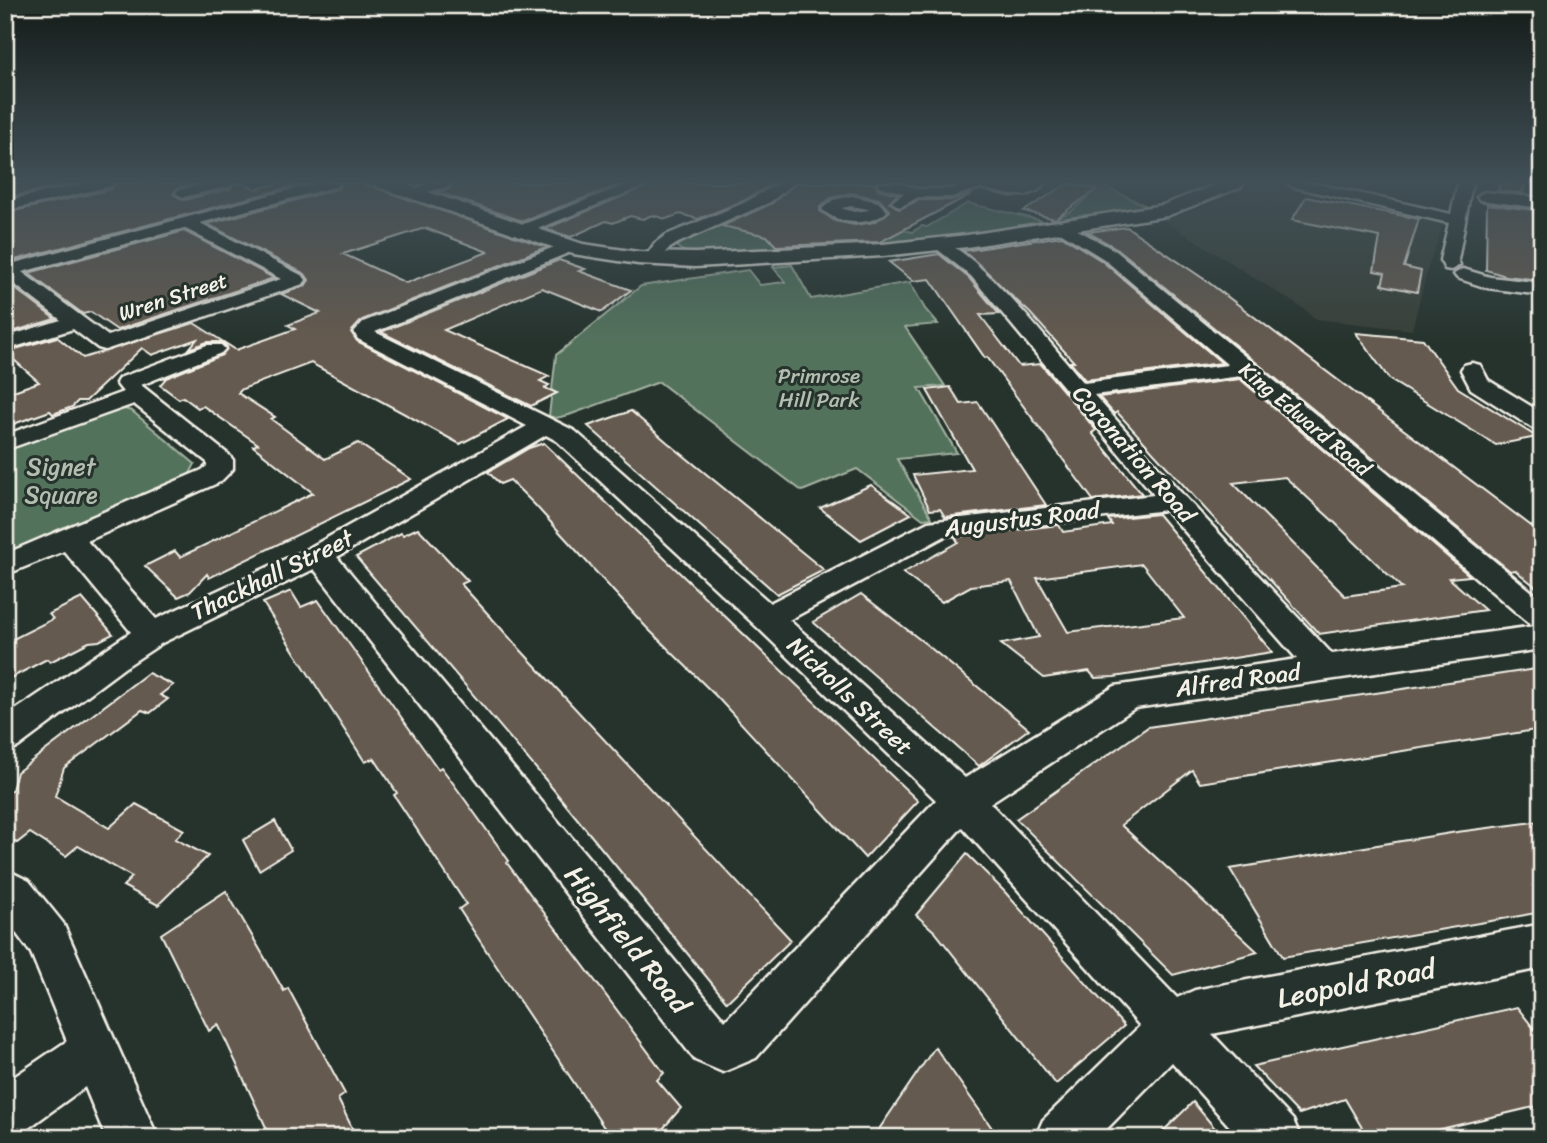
<svg xmlns="http://www.w3.org/2000/svg" width="1547" height="1143" font-family="Sriracha,sans-serif">
  <style>
    .built { fill: #393f38 }
    .green { fill: #53725b; stroke: #a4b2a2; stroke-width: 2 }
    .building { fill: #655a50; stroke: #f4f1e8; stroke-width: 2; fill-rule: evenodd }
    .lines { fill: none; stroke-linecap: round; stroke-linejoin: round }
    .minor-casing { stroke: #f4f1e8; stroke-width: 5 }
    .tertiary-casing { stroke: #f4f1e8; stroke-width: 5 }
    .minor { fill: #26332d; fill-rule: evenodd }
    .tertiary { fill: #26332d; fill-rule: evenodd }
    .labels { text-anchor: middle; stroke-width: 6; stroke-linejoin: round; paint-order: stroke }
    .far-street-label { font-size: 21px; fill: #f4f1e8; stroke: #26332d }
    .far-park-label { font-size: 21px; fill: #b4beb0; stroke: #26332d }
    .street-label { font-size: 24px; fill: #f4f1e8; stroke: #26332d }
    .park-label { font-size: 24px; fill: #b4beb0; stroke: #26332d }
    .near-street-label { font-size: 28px; fill: #f4f1e8; stroke: #26332d }
  </style>
  <rect width="100%" height="100%" fill="#26332d"/>
  <filter id="ink" filterUnits="userSpaceOnUse"><feTurbulence type="fractalNoise" baseFrequency=".0143" numOctaves="2"/><feDisplacementMap in="SourceGraphic" scale="14" xChannelSelector="R" yChannelSelector="G"/><feConvolveMatrix kernelMatrix="1 2 1 2 8 2 1 2 1" color-interpolation-filters="sRGB"/></filter>
  <g filter="url(#ink)">
    <path class="built" d="M1256,183H1275L1444,223L1429,264L1412,330L1315,319L1307,311L1163,220L1224,199Z"/>
    <g class="green">
      <path d="M1086,183H1097L1149,207L944,239L883,243L878,240L900,229L912,232L922,226L927,227L968,203L1047,222L1072,211L1096,189Z"/>
      <path d="M718,225L763,235L768,233L799,242C770,250 702,267 677,247L679,241Z"/>
      <path d="M792,265L811,299L910,282L925,309L938,324L905,327L945,386L919,388L957,453L897,459L932,518L923,519L857,469L802,491L659,382L569,415L556,418L549,416L556,355L641,286L748,270L760,285L785,282L773,267Z"/>
      <path d="M124,409L132,411L195,464L186,481L5,558V450L110,411Z"/>
    </g>
    <g class="building">
      <path d="M5,183H75L5,198Z"/>
      <path d="M116,183H196L176,189L173,194L184,200L230,189L234,183H242L256,189L280,183H306L11,261L5,260V213L112,189Z"/>
      <path d="M342,183H361L546,247L362,320L351,332L357,341L508,419L460,444L311,363L242,389L238,393L275,417L271,419L325,459L358,443L411,479L209,578L207,574L190,592L178,597L145,566L175,551L180,557L313,493L253,446L258,444L203,406L198,408L183,397L179,399L160,385L166,378L222,355L227,347L221,342H207L189,349L197,339L152,355L142,348L86,401H78L72,407L53,414L50,411L5,427V394L39,382L5,352L57,337L83,358L194,323L236,350L295,329L288,325L320,313L281,294L305,286L309,280L305,274L207,224L338,189ZM425,228L488,252L406,283L343,254Z"/>
      <path d="M455,183H624L523,221L437,192L449,189Z"/>
      <path d="M654,183H774L743,201L698,219L680,214L666,219L652,215L643,219L630,216L613,223L606,221L571,237L545,229Z"/>
      <path d="M797,183H874L878,189L898,194L889,202L899,209L919,200H951L973,193L880,242L776,246L767,236L722,226L771,204ZM851,193L879,199L890,211L874,222L855,225L835,221L820,211V207L831,198Z"/>
      <path d="M1068,183L1097,189L1055,219L1024,211Z"/>
      <path d="M1500,183H1525L1523,193L1498,191Z"/>
      <path d="M1306,197L1419,219L1404,267L1421,271L1417,292L1382,285L1385,273L1374,271L1380,237L1292,220Z"/>
      <path d="M1487,204L1533,210L1540,280L1506,276L1486,270Z"/>
      <path d="M1127,227L1204,279L1542,534V592L1515,570L1510,571L1118,249L1087,232Z"/>
      <path d="M184,231L274,278L117,330L91,312L83,314L28,273Z"/>
      <path d="M1062,236L1102,261L1222,363L1085,380L1070,362H1074L1030,313L963,251Z"/>
      <path d="M939,254L969,278L999,314L980,315L1019,366L1041,364L1096,430L1092,433L1142,494L1093,500L987,357L985,358L930,279L913,281L889,262Z"/>
      <path d="M559,260L585,269L579,271L631,290L602,312L542,288L444,330L549,376L540,381L549,385L545,388L557,393L531,406L381,332Z"/>
      <path d="M5,281L55,319L5,334Z"/>
      <path d="M1356,333L1423,339L1458,388L1537,437L1496,445L1390,380Z"/>
      <path d="M1240,379L1470,576L1449,578L1485,610L1319,634L1117,412L1114,414L1099,397ZM1285,477L1332,520L1402,588L1345,596L1233,483Z"/>
      <path d="M950,387L961,404L978,402L1046,505L945,517L940,509L930,510L913,475L972,469L927,390Z"/>
      <path d="M631,411L667,442L824,570L777,594L588,426Z"/>
      <path d="M544,443L918,801L865,858L716,696L646,627L535,505L510,480L500,484L488,472L529,448Z"/>
      <path d="M871,485L911,514L861,540L820,508Z"/>
      <path d="M1158,514L1272,652L1114,677L1095,678L1089,671L1044,678L1001,644L1039,637L1011,581L971,586L942,602L903,573L958,542L955,537L1059,525L1063,532L1112,525L1108,519ZM1142,564L1184,618L1068,632L1037,578Z"/>
      <path d="M418,528L468,581L461,584L516,645L791,940L727,1002L544,778L356,557L401,533L403,535Z"/>
      <path d="M291,591L301,607L318,600L438,769L441,767L450,779L509,861L507,863L664,1073L657,1080L681,1108L655,1138H611L514,993L459,909L466,904L394,795L397,793L374,758L365,762L263,603Z"/>
      <path d="M861,594L927,645L1029,729L979,766L813,622Z"/>
      <path d="M82,598L113,634L99,641L89,642L50,662L47,659L5,681V643L53,619L49,614Z"/>
      <path d="M1542,668V729L1200,783L1192,770L1121,825L1258,952L1173,975L1016,819L1148,727Z"/>
      <path d="M148,673L173,685L160,695L168,699L150,713L142,710L64,768L55,796L109,828L136,804L184,830L175,839L208,856L158,905L123,886L132,877L78,846L66,856L30,833L17,843L5,837V792L12,790L17,772Z"/>
      <path d="M275,821L291,850L259,870L243,840Z"/>
      <path d="M1542,821V912L1283,957L1230,869L1457,832Z"/>
      <path d="M967,854L1004,891L1124,1026L1056,1084L935,932L916,915Z"/>
      <path d="M226,891L284,991L288,988L345,1094L338,1099L357,1138H271L218,1024L209,1031L161,934Z"/>
      <path d="M1517,1007L1542,1039V1105L1403,1138H1368L1345,1099L1299,1114L1253,1066Z"/>
      <path d="M935,1047L999,1138H873Z"/>
      <path d="M1193,1102L1223,1138H1156Z"/>
    </g>
    <g class="lines">
      <g class="minor-casing">
        <g id="minor">
          <path d="M87,183H113L111,186L5,211V201Z"/>
          <path d="M206,183H231L229,186L183,197L176,193L178,190Z"/>
          <path d="M316,183H339L337,186L200,223L303,276L306,280L303,284L105,350L98,348L73,329L5,350V337L61,320L5,277V263L11,264ZM184,228L281,279L108,336L22,272Z"/>
          <path d="M429,183H450L448,186L412,197L405,193Z"/>
          <path d="M631,183H651L525,234H513L511,231L513,228Z"/>
          <path d="M779,183H794L770,202L678,243L667,250L659,263H647L644,259L655,243L666,235L744,203Z"/>
          <path d="M877,183H900L918,189H950L968,183L1019,187L1029,183H1045L1037,191L1026,195H1011L980,188L951,197H918L900,207L892,202L904,193L879,186Z"/>
          <path d="M1287,183H1313L1451,214L1458,183H1472L1458,260L1460,265L1451,270L1445,269L1440,260L1449,223L1294,187Z"/>
          <path d="M1485,192L1542,198V208L1480,200L1477,197L1480,194Z"/>
          <path d="M852,196L878,202L887,211C872,227 837,225 822,209L833,200ZM852,206L868,209L869,210L854,212L841,208Z"/>
          <path d="M1063,222L1116,251L1542,600V649L1135,708L990,803L1177,998L1195,990L1542,924V968L1212,1034L1293,1120L1301,1138H1240L1172,1062L1098,1138H1035L1043,1120L1140,1026L962,827L756,1058L723,1072L695,1060L314,569L162,643L124,668L18,747L5,752V717L131,632L64,551L5,575V554L202,470L207,466V462L134,404L5,450V435L123,392L116,383L119,378L207,345H221L225,349L221,353L141,385L229,455L233,460V469L220,482L87,541L156,619L309,548L527,426L358,339L354,332L363,322L567,242L576,247L573,251L375,332L575,431L770,603L928,522L1154,495L971,276L932,245L934,241C965,234 1061,357 1084,383L1228,365L1104,259L1057,230L1055,227ZM1241,376L1531,625L1535,626L1332,654L1183,495L1094,395ZM546,435L557,441L756,626L936,800L725,1021L337,557ZM1166,510L1297,659L1115,686L965,778L789,620L945,536Z"/>
          <path d="M1463,269L1490,277L1542,283V295L1487,288L1457,278L1454,274Z"/>
          <path d="M1472,363L1480,365L1488,380L1542,413V431L1534,429L1471,389L1461,370L1464,365Z"/>
          <path d="M5,869L29,881L63,923L158,1138H106L85,1087L23,1132L5,1138V1083L67,1041L31,953L5,918Z"/>
        </g>
      </g>
      <g class="tertiary-casing">
        <path id="tertiary" d="M375,183H401L583,244L638,252L695,253L883,244L967,235L1163,205L1219,183H1244L1241,187L1167,216L967,247L883,256L695,267L638,264L573,254L378,187Z"/>
      </g>
      <use href="#minor" class="minor"/>
      <use href="#tertiary" class="tertiary"/>
    </g>
  </g>
  <linearGradient id="sky" x2="0" y2="1"><stop stop-color="#151c19"/><stop offset="0.53" stop-color="#415057"/><stop offset="1" stop-color="#415057" stop-opacity="0"/></linearGradient>
  <rect width="1547" height="343" fill="url(#sky)"/>
  <g class="labels">
    <g class="far-street-label">
      <text transform="translate(173 297) rotate(-18)" y="7">Wren Street</text>
      <text transform="translate(1305 419) rotate(40)" y="7">King Edward Road</text>
    </g>
    <g class="far-park-label">
      <text x="819" y="383">Primrose<tspan x="819" dy="24">Hill Park</tspan></text>
    </g>
    <g class="street-label">
      <text transform="translate(1134 454) rotate(49)" y="8">Coronation Road</text>
      <text transform="translate(1022 519) rotate(-7)" y="8">Augustus Road</text>
      <text transform="translate(272 575) rotate(-26)" y="8">Thackhall Street</text>
      <text transform="translate(1238 680) rotate(-8)" y="8">Alfred Road</text>
      <text transform="translate(850 696) rotate(43)" y="8">Nicholls Street</text>
    </g>
    <g class="park-label">
      <text x="61" y="475">Signet<tspan x="61" dy="28">Square</tspan></text>
    </g>
    <g class="near-street-label">
      <text transform="translate(628 939) rotate(51)" y="10">Highfield Road</text>
      <text transform="translate(1356 983) rotate(-11)" y="10">Leopold Road</text>
    </g>
  </g>
  <rect width="1547" height="1143" fill="none" stroke="#26332d" stroke-width="28"/>
  <rect x="14" y="14" width="1519" height="1115" fill="none" stroke="#f4f1e8" stroke-width="2.5" filter="url(#ink)"/>
</svg>
